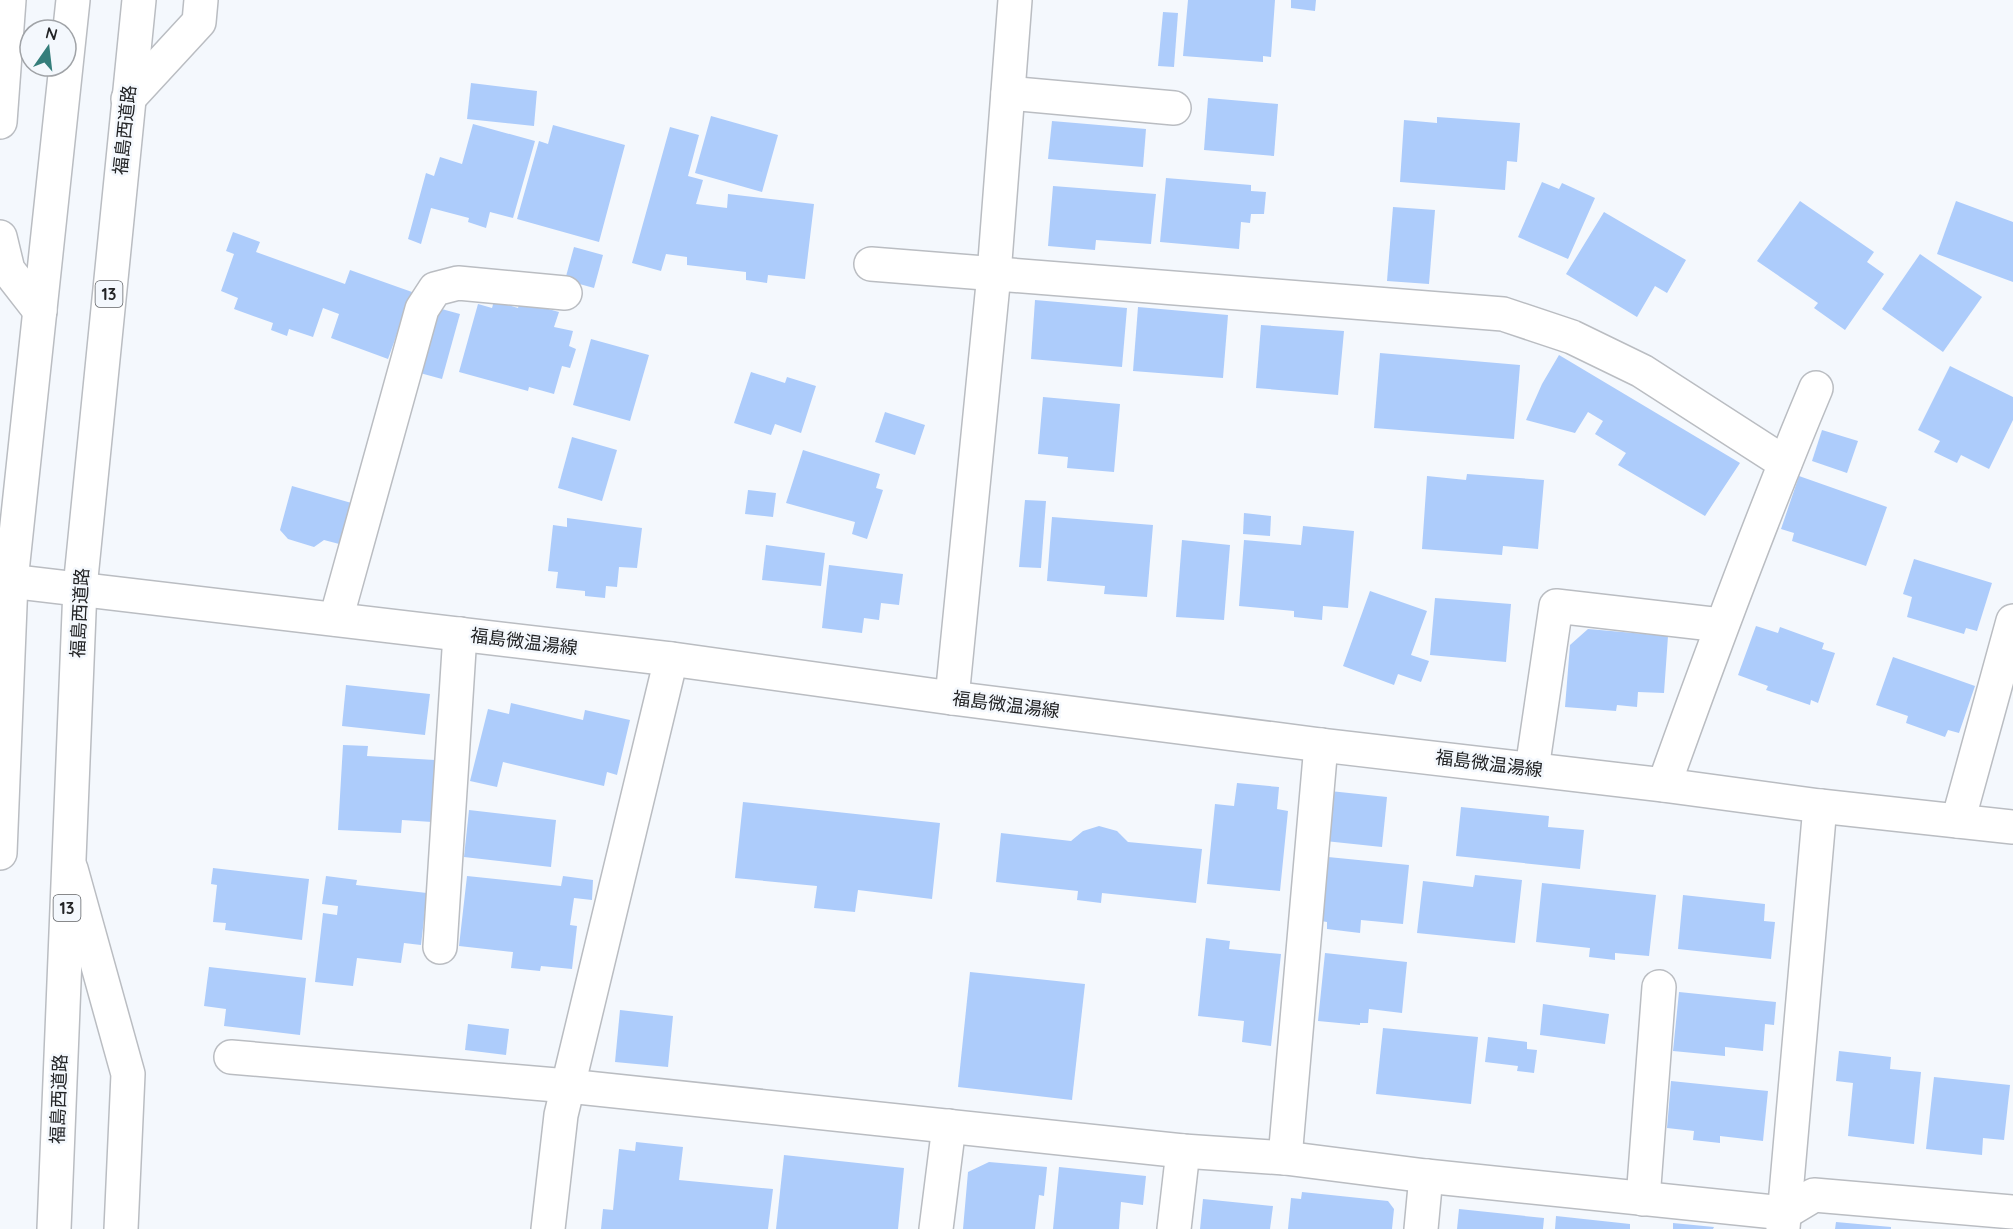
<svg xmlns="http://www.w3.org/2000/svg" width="2013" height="1229" font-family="Quicksand,'Noto Sans JP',sans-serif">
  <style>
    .building { fill: #adccfb }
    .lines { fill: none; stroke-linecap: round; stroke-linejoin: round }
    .street-casing { stroke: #babdc2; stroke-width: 36 }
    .secondary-casing { stroke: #babdc2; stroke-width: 36 }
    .highway-casing { stroke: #babdc2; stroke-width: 36 }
    .street { stroke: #fff; stroke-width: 33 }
    .secondary { stroke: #fff; stroke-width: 33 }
    .highway { stroke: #fff; stroke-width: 33 }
    .labels { text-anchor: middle; stroke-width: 5; stroke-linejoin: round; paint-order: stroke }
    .shield { fill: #f4f8fd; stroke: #616366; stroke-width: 1.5 }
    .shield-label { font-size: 16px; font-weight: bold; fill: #222325 }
    .street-label { font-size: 18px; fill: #222325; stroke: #f4f8fd }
  </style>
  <rect width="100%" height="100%" fill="#f4f8fd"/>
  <g class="building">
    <path d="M1188,0H1275L1271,57L1263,56V62L1183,56Z"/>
    <path d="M1291,0H1316L1315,11L1291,8Z"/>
    <path d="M1163,12L1178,13L1174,67L1158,66Z"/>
    <path d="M471,83L537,91L534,126L467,119Z"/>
    <path d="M1208,98L1278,104L1274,156L1204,150Z"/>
    <path d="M711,116L778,135L762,192L695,173Z"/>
    <path d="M1437,117L1520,123L1517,162L1507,161L1505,190L1400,182L1404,120L1437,123Z"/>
    <path d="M1052,121L1146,129L1143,167L1048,159Z"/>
    <path d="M473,124L535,141L513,218L490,212L486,228L468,222L469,218L431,208L421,244L408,239L426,173L434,176L440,157L462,164Z"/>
    <path d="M553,125L625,145L599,242L517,219L539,141L548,144Z"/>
    <path d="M670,127L699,135L688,176L703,180L696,204L727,208L728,194L814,204L805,279L768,275L767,283L746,280V272L687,265V257L666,254L661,271L632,263Z"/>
    <path d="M1166,178L1251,185V191L1266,192L1264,214H1251L1250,223L1241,222L1239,249L1160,242Z"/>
    <path d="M1542,182L1559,189L1562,183L1595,198L1568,259L1518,237Z"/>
    <path d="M1053,186L1156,194L1151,244L1096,240L1095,250L1048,246Z"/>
    <path d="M1800,201L1874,252L1867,262L1884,274L1845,330L1814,308L1818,303L1757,261Z"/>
    <path d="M1956,201L2013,222V282L1937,254Z"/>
    <path d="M1393,207L1435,210L1429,284L1387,281Z"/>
    <path d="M1604,212L1686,260L1667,293L1655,286L1637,317L1566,274Z"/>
    <path d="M233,232L260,242L256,252L345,284L350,270L412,292L388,359L331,338L339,314L323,308L313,337L289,329L287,336L271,330L273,323L234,309L238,298L221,291L234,254L226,251Z"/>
    <path d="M574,247L603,255L594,288L565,280Z"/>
    <path d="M1920,254L1982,297L1943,352L1882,309Z"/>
    <path d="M1035,300L1127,308L1122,367L1031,359Z"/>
    <path d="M494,301L518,308L520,301L559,312L554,327L573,331L569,346L576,349L570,368L562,366L554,394L529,387L528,391L459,372L478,304L492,308Z"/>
    <path d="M1138,307L1228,315L1223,378L1133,371Z"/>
    <path d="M438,308L460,314L442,379L420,373Z"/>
    <path d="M1261,325L1344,331L1338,395L1256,388Z"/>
    <path d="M591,339L649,355L630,421L573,405Z"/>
    <path d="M1380,353L1520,365L1514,439L1374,428Z"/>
    <path d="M1559,355L1740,463L1705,516L1618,465L1626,453L1595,434L1603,421L1588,412L1575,433L1526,420L1542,384Z"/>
    <path d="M1950,366L2013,397V420L1989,469L1961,455L1957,463L1934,452L1940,441L1918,430Z"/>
    <path d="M751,372L785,383L787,377L816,386L801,433L775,424L771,435L734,423Z"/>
    <path d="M1043,397L1120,404L1114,472L1067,468L1068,457L1038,454Z"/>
    <path d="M885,412L925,425L915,455L875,442Z"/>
    <path d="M1822,430L1858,441L1847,473L1812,461Z"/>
    <path d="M572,437L617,450L602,501L558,488Z"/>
    <path d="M803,450L880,474L876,488L883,490L867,539L852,534L855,522L786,503Z"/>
    <path d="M1467,474L1544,480L1538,549L1503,546L1502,555L1422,549L1427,476L1466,480Z"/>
    <path d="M1799,476L1887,507L1866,566L1792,541L1794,533L1781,529Z"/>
    <path d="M292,486L355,504L343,545L324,540L314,547L288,539L280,530Z"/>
    <path d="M748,490L776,493L773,517L745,514Z"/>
    <path d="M1025,500L1046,501L1041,568L1019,567Z"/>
    <path d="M1244,513L1271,516L1270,536L1243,534Z"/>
    <path d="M1052,517L1153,525L1147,597L1104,594L1105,586L1047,581Z"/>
    <path d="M567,518L642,528L637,568L619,567L617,587L606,586L605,598L585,596V591L556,588L558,572L548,571L553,525L567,527Z"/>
    <path d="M1303,526L1354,531L1348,608L1323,606L1322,620L1294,617V611L1239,606L1244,540L1301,545Z"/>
    <path d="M1182,540L1230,545L1224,620L1176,617Z"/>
    <path d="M766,545L825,553L821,586L762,580Z"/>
    <path d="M1914,559L1992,583L1977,631L1966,628L1964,634L1907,617L1912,597L1903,594Z"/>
    <path d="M829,565L903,574L899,605L881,603L879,620L864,618L862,633L822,628Z"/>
    <path d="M1370,591L1427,611L1411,655L1429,661L1421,682L1398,674L1394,685L1343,666Z"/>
    <path d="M1435,598L1511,604L1506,662L1430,655Z"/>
    <path d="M1756,626L1778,633L1780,627L1824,643L1822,649L1835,653L1818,703L1811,700L1810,705L1766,690L1768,686L1738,675Z"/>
    <path d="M1588,629L1668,636L1664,693L1638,692L1637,707L1617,705L1616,711L1565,707L1570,645Z"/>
    <path d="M1893,657L1975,686L1959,733L1948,730L1945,737L1906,723L1908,716L1876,705Z"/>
    <path d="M346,685L430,694L425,735L342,726Z"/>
    <path d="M511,703L583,720L585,710L630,720L617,775L607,772L604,786L503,762L497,787L470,781L488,709L509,714Z"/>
    <path d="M343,745L368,746L367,756L435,760L432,822L402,820L401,833L338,830Z"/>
    <path d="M1237,783L1279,787L1277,809L1288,811L1280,891L1207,884L1215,804L1234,806Z"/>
    <path d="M1330,791L1387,797L1382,847L1325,841Z"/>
    <path d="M743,802L940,823L932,899L858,890L855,912L814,908L817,886L735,878Z"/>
    <path d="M1461,807L1549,816L1548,827L1584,830L1580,869L1456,856Z"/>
    <path d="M469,810L556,820L551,867L464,857Z"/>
    <path d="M1099,826L1117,831L1128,842L1202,849L1196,903L1102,893L1101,903L1077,900L1078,891L996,882L1001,833L1071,841L1083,831Z"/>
    <path d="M1328,857L1409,865L1403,924L1361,920L1360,933L1327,929V922L1321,921Z"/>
    <path d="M213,868L309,879L302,940L225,930L226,923L213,922L217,885L211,884Z"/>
    <path d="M1475,875L1522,880L1515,943L1417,933L1423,881L1473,887Z"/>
    <path d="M326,876L357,880L356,885L427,893L421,945L404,943L401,963L357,958L353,986L315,982L323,913L337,915L338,906L322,904Z"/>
    <path d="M467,876L561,886L563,876L593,880L592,900L574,898L570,925L577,926L572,969L541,966L540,971L511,968L513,952L459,946Z"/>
    <path d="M1542,883L1656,895L1649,956L1615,953V960L1589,957L1590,948L1536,942Z"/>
    <path d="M1683,895L1765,904L1764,921L1775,922L1771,959L1678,949Z"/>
    <path d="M1206,938L1230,941L1229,949L1281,954L1271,1046L1242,1042L1244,1021L1198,1016Z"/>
    <path d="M1325,953L1407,962L1402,1013L1369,1009L1368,1023H1360V1025L1318,1021Z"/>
    <path d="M209,967L306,978L300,1035L224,1026L226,1009L204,1006Z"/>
    <path d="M970,972L1085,984L1072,1100L958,1087Z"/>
    <path d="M1679,992L1776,1002L1774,1025L1765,1024L1763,1051L1725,1047V1056L1673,1051Z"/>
    <path d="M1543,1004L1609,1014L1605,1044L1540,1035Z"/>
    <path d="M620,1010L673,1016L668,1067L615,1062Z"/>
    <path d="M468,1024L509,1029L506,1055L465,1050Z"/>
    <path d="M1383,1028L1478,1037L1471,1104L1376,1094Z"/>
    <path d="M1488,1037L1527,1042V1049L1537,1050L1534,1073L1517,1071L1518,1066L1485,1062Z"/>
    <path d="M1839,1051L1891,1057L1890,1069L1921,1072L1914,1144L1848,1136L1853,1083L1836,1081Z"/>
    <path d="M1934,1077L2010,1085L2004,1140L1983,1138L1982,1155L1926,1149Z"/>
    <path d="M1671,1081L1768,1091L1763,1141L1720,1136V1143L1693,1140L1694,1131L1667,1128Z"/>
    <path d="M636,1142L683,1147L679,1180L773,1189L768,1229H601L603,1209L613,1210L619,1149L635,1151Z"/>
    <path d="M784,1155L904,1168L898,1229H776Z"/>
    <path d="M989,1162L1047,1167L1044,1196L1039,1195L1035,1229H963L968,1172Z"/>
    <path d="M1059,1167L1146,1176L1143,1205L1121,1202L1119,1229H1053Z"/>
    <path d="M1302,1192L1388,1201L1394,1209L1392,1229H1288L1291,1198L1301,1199Z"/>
    <path d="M1203,1199L1273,1206L1270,1229H1200Z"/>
    <path d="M1459,1209L1544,1218L1543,1229H1457Z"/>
    <path d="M1556,1216L1630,1224V1229H1555Z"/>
    <path d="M1836,1222L1891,1227V1229H1835Z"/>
    <path d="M1673,1223L1714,1227L1713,1229H1673Z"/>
  </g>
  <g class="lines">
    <g class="street-casing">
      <g id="street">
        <path d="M1008,93L1174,108"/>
        <path d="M128,99L199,22L201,0"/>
        <path d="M0,122L9,0"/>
        <path d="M0,237L8,270L40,311"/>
        <path d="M871,264L1503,314L1572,337L1642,371L1785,463"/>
        <path d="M336,619L422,309L435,289L458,283L565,293"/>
        <path d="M1532,769L1556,606L1721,625"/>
        <path d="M1664,785C1712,651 1761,519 1816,388"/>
        <path d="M1958,821L2013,621"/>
        <path d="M71,869L128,1074L121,1229"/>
        <path d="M440,947L460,634"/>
        <path d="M231,1057L568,1086L1183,1151L1285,1158L1426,1176L1784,1213L1814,1195L2013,1212"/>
        <path d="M1285,1158L1321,745"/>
        <path d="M1643,1199L1659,987"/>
        <path d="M1783,1228L1820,806"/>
        <path d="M548,1229L561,1115L671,659"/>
        <path d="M936,1229L949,1126"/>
        <path d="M1174,1229L1183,1151"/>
        <path d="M1421,1229L1426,1176"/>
      </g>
    </g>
    <g class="secondary-casing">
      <g id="secondary">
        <path d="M0,580L671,659L952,698L1321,745L1664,785L1820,806L2013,827"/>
        <path d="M952,698L994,274L1015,0"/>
      </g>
    </g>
    <g class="highway-casing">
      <g id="highway">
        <path d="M0,853L11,581L73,0"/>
        <path d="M54,1229L80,588L139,0"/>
      </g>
    </g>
    <use href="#street" class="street"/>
    <use href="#secondary" class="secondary"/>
    <use href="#highway" class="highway"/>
  </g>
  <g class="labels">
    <g class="shield">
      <rect x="95.5" y="281" width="27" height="26" rx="4.5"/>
      <rect x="53.5" y="895" width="27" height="26" rx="4.5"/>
    </g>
    <g class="shield-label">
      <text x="109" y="300">13</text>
      <text x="67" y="914">13</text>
    </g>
    <g class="street-label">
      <text transform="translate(125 130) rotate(-84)" y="6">福島西道路</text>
      <text transform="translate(80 613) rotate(-87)" y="6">福島西道路</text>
      <text transform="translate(524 642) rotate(7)" y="6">福島微温湯線</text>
      <text transform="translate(1006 705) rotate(7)" y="6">福島微温湯線</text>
      <text transform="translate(1489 764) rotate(7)" y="6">福島微温湯線</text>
      <text transform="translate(59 1099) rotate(-88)" y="6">福島西道路</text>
    </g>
  </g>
  <g transform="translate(48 48) rotate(14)"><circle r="28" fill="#f4f8fd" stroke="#a0a3a7" stroke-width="1.5"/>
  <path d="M0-4.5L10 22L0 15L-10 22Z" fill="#357e7b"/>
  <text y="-9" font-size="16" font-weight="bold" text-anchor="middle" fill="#222325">N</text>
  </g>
</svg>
